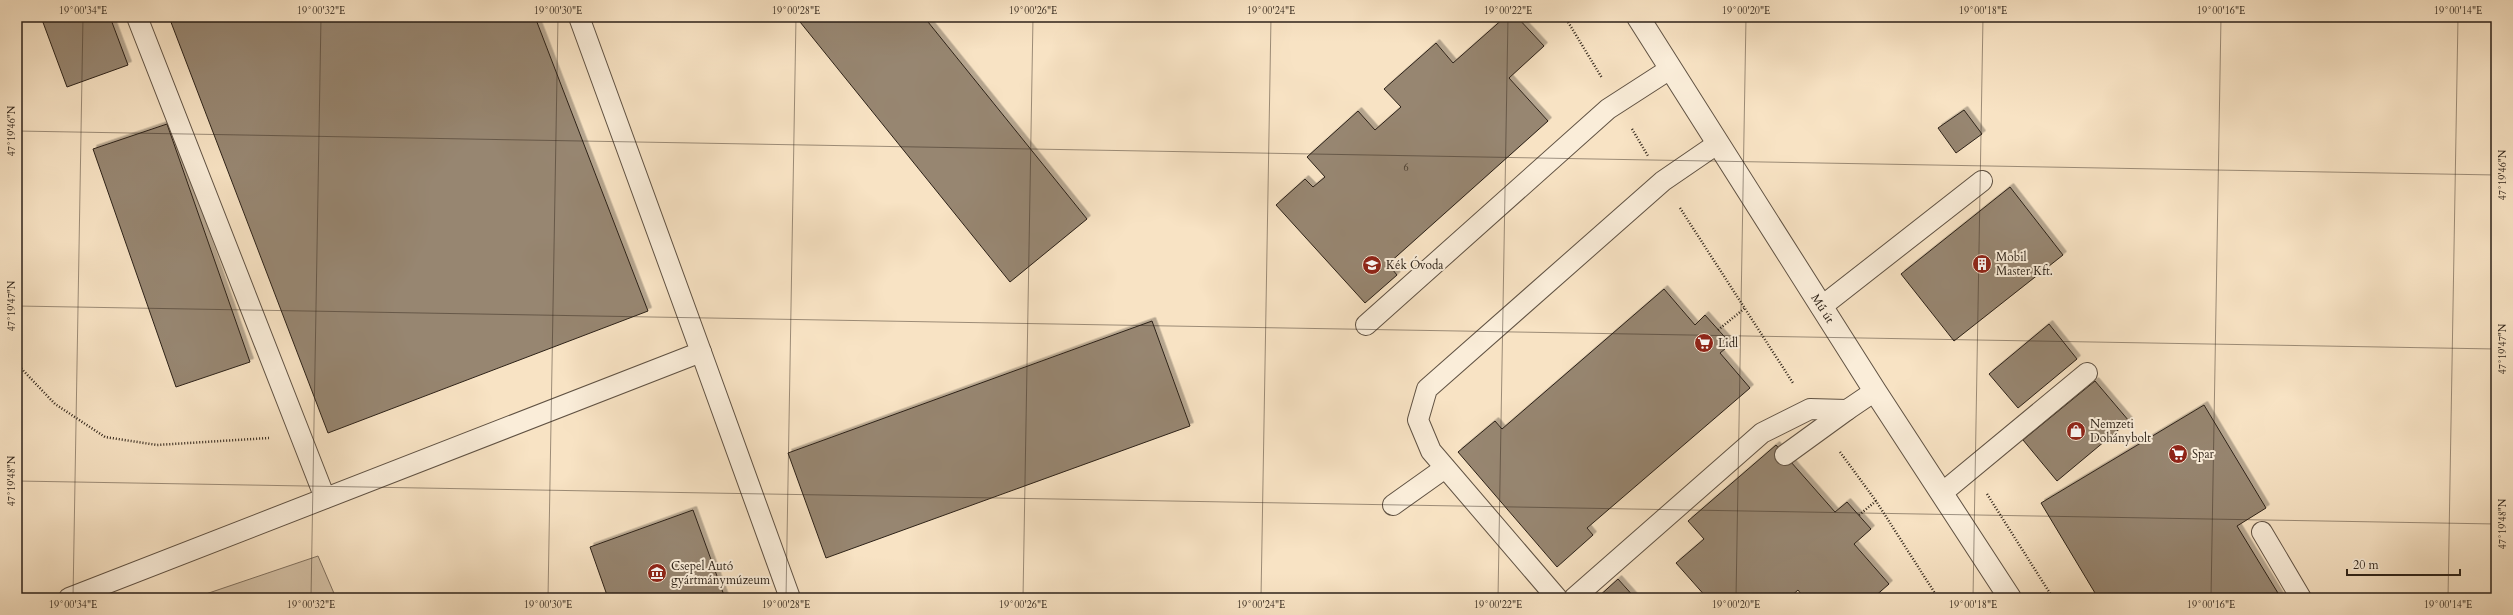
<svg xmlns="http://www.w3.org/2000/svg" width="2513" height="615" font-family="Cardo,serif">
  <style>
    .green { fill: #d5c2a7; stroke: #817260 }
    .building { fill: #978671; stroke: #2d2218; filter: url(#shadow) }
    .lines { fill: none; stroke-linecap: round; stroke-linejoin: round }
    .service-casing { stroke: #605243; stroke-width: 22 }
    .tertiary-casing { stroke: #605243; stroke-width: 24 }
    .path { stroke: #2d2218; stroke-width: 2.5; stroke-dasharray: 1 2; stroke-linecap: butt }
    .service { stroke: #faedd9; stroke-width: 20 }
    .tertiary { stroke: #faedd9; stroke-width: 22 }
    .ticks { fill: none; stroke: #2d2218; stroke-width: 1; stroke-opacity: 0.45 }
    .labels { text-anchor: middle; stroke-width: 4; stroke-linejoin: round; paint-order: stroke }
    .number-label { font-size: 10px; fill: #483b2e }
    .poi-label { font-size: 12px; fill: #2d2218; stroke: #faedd9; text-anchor: start }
    .street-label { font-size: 12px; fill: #2d2218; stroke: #faedd9 }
    .neatline { fill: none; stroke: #2d2218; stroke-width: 1.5 }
    .ticks-label { font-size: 10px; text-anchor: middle; fill: #2d2218 }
  </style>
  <defs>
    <filter id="shadow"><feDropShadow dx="3.5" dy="-3.5" stdDeviation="0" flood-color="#0004"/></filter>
  </defs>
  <rect width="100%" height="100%" fill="#f8e3c4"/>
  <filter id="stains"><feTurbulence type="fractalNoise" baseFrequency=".005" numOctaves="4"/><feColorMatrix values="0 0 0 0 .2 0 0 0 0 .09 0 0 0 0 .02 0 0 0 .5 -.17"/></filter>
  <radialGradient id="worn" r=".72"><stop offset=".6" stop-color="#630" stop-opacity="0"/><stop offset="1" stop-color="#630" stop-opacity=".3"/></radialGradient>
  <path class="green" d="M318,556L336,598H194Z"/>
  <g class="building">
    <path d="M41,17H110L128,65L67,87Z"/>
    <path d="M169,17H535L648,311L328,433Z"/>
    <path d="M796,17H924L1087,219L1010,282Z"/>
    <path d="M1505,17H1517L1544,46L1509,78L1548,121L1388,264L1397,275L1365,303L1276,205L1305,179L1313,187L1325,177L1307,157L1358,111L1375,130L1401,107L1384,89L1436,43L1453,63Z"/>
    <path d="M1964,110L1982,134L1956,153L1938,128Z"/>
    <path d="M167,124L250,362L176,387L93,149Z"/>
    <path d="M2010,187L2063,255L1954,341L1901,274Z"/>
    <path d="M1664,289L1695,325L1705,315L1731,344L1720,353L1750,388L1587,528L1593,535L1557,567L1458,452L1495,421L1502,429Z"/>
    <path d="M1152,321L1190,426L826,558L788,453Z"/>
    <path d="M2049,324L2077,359L2018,408L1989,374Z"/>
    <path d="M2095,381L2129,421L2057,481L2023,440Z"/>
    <path d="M2204,405L2266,508L2237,526L2281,598H2098L2041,503Z"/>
    <path d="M1776,445L1835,512L1847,502L1871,529L1854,544L1889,584L1873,598H1804L1798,590L1789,598H1707L1676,563L1704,539L1688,521Z"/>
    <path d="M693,510L725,598H608L590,547Z"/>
    <path d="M1618,579L1635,598H1597Z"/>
  </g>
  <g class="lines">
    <g class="service-casing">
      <g id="service">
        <path d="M137,17L325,498"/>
        <path d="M1821,307L1982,181"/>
        <path d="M1366,325L1608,109L1670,69"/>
        <path d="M701,352L790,598"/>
        <path d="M1785,455L1847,410"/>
        <path d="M1942,493L2087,373"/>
        <path d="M1393,505L1445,468"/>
        <path d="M2262,532L2301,598"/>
        <path d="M69,598L701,352L579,17"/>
        <path d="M1557,598L1431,451L1418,420L1427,389L1663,181L1717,144"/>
        <path d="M1574,598L1762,433L1810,409L1847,410L1875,391"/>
      </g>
    </g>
    <g class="tertiary-casing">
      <g id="tertiary">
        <path id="s1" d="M1638,17L1875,391L2010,598"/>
      </g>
    </g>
    <g class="path">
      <path d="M1565,17L1602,78"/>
      <path d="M1632,129L1648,156"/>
      <path d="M1680,208L1793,383"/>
      <path d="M1718,330L1745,308"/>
      <path d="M17,364L55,404L105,437L157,445L269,438"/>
      <path d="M1840,452L1876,501L1938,598"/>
      <path d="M1987,494L2053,598"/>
      <path d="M1859,515L1876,501"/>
    </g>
    <use href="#service" class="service"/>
    <use href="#tertiary" class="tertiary"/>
  </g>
  <path class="ticks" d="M17,131L2496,175M17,306L2496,349M17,481L2496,524M73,598L83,17M311,598L321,17M548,598L558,17M786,598L796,17M1023,598L1033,17M1261,598L1271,17M1498,598L1508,17M1736,598L1746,17M1973,598L1983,17M2211,598L2221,17M2448,598L2458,17"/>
  <defs>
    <g id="building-disc" transform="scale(1)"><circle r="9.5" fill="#8f2418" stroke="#faedd9"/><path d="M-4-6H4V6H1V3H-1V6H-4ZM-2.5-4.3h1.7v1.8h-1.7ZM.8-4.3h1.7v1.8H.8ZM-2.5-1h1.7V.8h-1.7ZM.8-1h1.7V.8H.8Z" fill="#fff"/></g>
    <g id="school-disc" transform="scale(1)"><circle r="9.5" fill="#8f2418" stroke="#faedd9"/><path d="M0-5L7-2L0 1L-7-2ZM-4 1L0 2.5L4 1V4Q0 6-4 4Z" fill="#fff"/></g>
    <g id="supermarket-disc" transform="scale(1)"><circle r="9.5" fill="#8f2418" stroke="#faedd9"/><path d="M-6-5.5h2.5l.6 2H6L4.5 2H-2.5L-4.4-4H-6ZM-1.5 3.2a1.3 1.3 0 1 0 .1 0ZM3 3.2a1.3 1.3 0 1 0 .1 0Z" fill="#fff"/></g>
    <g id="shop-disc" transform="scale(1)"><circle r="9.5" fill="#8f2418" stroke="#faedd9"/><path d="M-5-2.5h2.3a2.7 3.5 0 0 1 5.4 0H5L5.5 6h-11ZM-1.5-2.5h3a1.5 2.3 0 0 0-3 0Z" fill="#fff"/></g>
    <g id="museum-disc" transform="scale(1)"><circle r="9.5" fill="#8f2418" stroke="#faedd9"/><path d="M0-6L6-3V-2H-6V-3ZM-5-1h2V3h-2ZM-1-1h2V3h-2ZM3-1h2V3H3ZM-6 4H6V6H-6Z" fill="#fff"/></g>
  </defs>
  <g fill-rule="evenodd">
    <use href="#building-disc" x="1982" y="264"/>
    <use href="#school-disc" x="1372" y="265"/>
    <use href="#supermarket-disc" x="1704" y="343"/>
    <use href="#shop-disc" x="2076" y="431"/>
    <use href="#supermarket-disc" x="2178" y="454"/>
    <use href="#museum-disc" x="657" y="573"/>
  </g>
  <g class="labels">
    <g class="number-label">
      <text x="1406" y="171">6</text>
    </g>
    <g class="poi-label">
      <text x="1996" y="261">Mobil<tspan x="1996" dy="14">Master Kft.</tspan></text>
      <text x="1386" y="269">Kék Óvoda</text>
      <text x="1718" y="347">Lidl</text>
      <text x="2090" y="428">Nemzeti<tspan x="2090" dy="14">Dohánybolt</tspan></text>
      <text x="2192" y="458">Spar</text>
      <text x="671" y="570">Csepel Autó<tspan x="671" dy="14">gyártmánymúzeum</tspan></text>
    </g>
    <g class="street-label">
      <text dy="4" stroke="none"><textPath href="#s1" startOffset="345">Mű út</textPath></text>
    </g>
  </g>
  <rect width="2513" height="615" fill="none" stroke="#f8e3c4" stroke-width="44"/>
  <path d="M2347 569v6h113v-6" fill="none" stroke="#2d2218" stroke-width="2"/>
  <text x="2353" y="569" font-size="12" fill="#2d2218" stroke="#faedd9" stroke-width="3" paint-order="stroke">20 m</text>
  <rect x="22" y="22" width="2469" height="571" class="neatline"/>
  <g class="ticks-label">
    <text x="83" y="14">19°00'34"E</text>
    <text x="321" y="14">19°00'32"E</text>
    <text x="558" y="14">19°00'30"E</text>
    <text x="796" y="14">19°00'28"E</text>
    <text x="1033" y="14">19°00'26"E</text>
    <text x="1271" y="14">19°00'24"E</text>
    <text x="1508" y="14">19°00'22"E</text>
    <text x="1746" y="14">19°00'20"E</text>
    <text x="1983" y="14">19°00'18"E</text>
    <text x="2221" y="14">19°00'16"E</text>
    <text x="2458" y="14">19°00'14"E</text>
    <text transform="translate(11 131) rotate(-90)" y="4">47°19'46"N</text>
    <text transform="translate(2502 175) rotate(-90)" y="4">47°19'46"N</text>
    <text transform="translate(11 306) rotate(-90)" y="4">47°19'47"N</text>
    <text transform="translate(2502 349) rotate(-90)" y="4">47°19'47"N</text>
    <text transform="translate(11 481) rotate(-90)" y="4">47°19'48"N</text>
    <text transform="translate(2502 524) rotate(-90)" y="4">47°19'48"N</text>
    <text x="73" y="608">19°00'34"E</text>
    <text x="311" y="608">19°00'32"E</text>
    <text x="548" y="608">19°00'30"E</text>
    <text x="786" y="608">19°00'28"E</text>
    <text x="1023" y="608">19°00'26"E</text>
    <text x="1261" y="608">19°00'24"E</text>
    <text x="1498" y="608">19°00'22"E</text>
    <text x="1736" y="608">19°00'20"E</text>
    <text x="1973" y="608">19°00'18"E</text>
    <text x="2211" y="608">19°00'16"E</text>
    <text x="2448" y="608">19°00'14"E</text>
  </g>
  <rect width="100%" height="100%" filter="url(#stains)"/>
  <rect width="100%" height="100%" fill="url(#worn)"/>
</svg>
